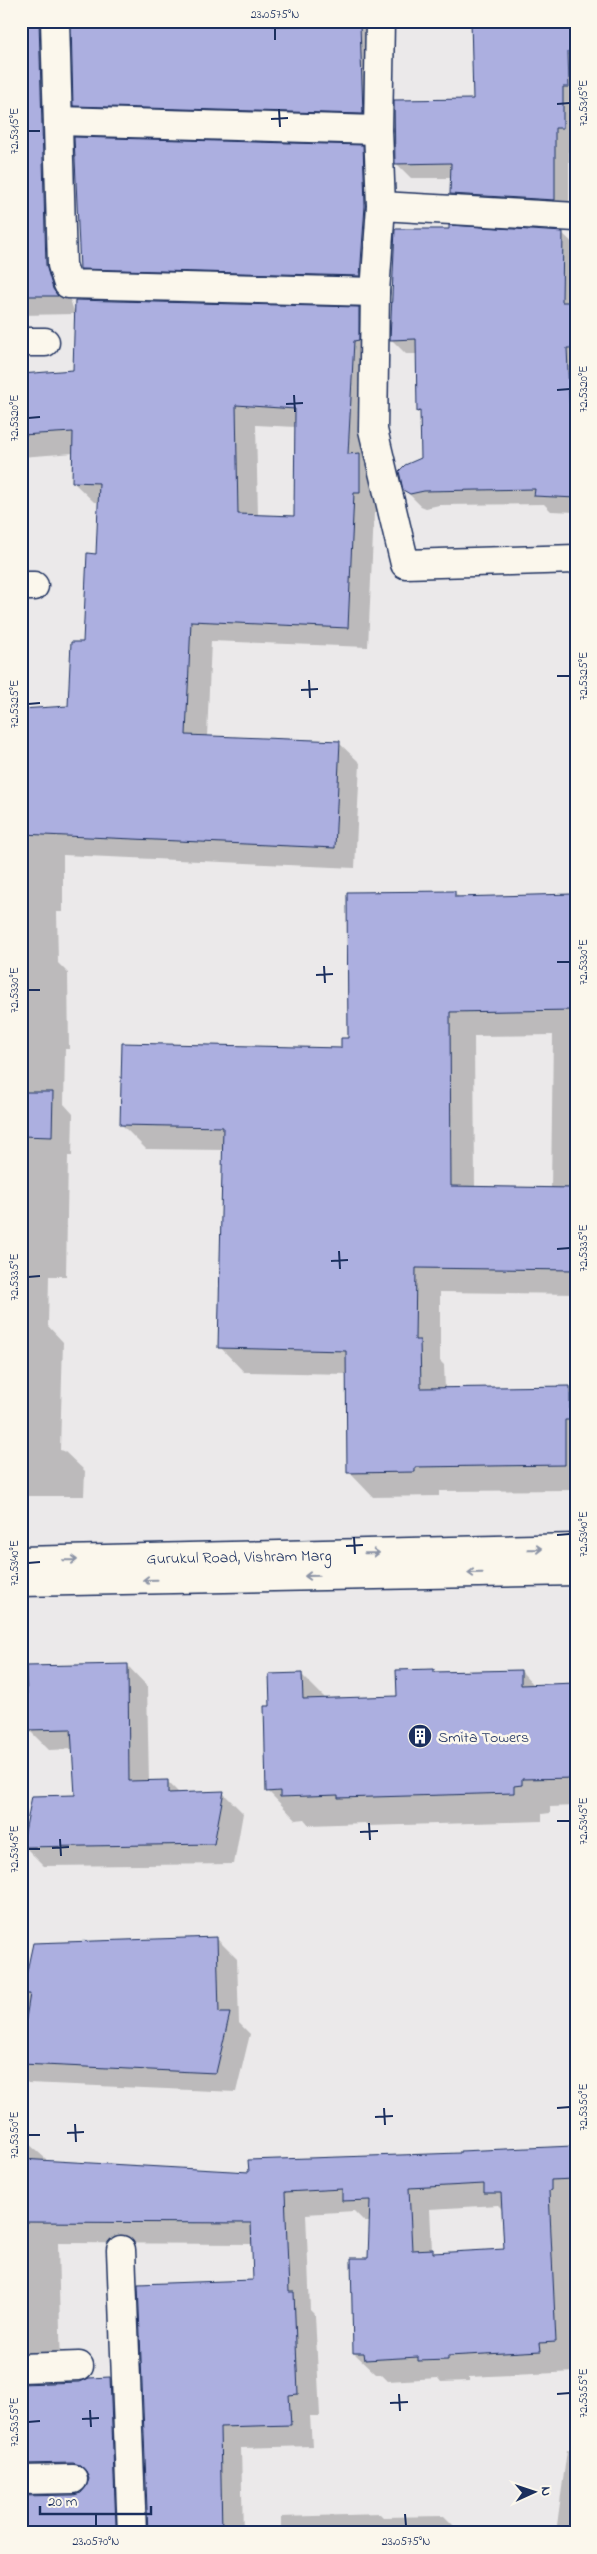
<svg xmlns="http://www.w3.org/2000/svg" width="597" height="2554" font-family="'Indie Flower',sans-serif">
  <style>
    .shadow { fill: #0003; fill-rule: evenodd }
    .building { fill: #acafe0; stroke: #1b2f5e; fill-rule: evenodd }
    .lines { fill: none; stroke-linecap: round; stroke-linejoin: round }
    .street-casing { stroke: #1b2f5e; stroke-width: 31 }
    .secondary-casing { stroke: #1b2f5e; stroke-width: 31 }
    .street { stroke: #fbf7ec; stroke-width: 28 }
    .secondary { stroke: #fbf7ec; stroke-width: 28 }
    .oneway { stroke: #8b93a5 }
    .ticks { fill: none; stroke: #1b2f5e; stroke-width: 2 }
    .labels { text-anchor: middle; stroke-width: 5; stroke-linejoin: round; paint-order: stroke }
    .street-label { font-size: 16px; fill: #1b2f5e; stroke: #fbf7ec }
    .poi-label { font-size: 16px; fill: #1b2f5e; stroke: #fbf7ec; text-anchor: start }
    .neatline { fill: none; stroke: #1b2f5e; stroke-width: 2 }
    .ticks-label { font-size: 12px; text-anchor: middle; fill: #1b2f5e }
  </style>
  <rect width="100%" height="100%" fill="#ebe9ea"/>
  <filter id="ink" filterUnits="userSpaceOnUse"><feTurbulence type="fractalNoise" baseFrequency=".02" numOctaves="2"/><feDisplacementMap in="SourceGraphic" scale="10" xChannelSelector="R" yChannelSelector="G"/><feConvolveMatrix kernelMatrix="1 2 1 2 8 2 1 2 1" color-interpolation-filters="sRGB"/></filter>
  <g filter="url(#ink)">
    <g class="shadow">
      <path d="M21,21H374L381,132L93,124L74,105L72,24L66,26L65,285L75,314L21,315Z"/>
      <path d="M576,21V143H569V214L466,209L451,194L452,178H411L396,163Z"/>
      <path d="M362,146L380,164L378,293L99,286L81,268Z"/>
      <path d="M562,233L576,246V512L551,511L544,504L439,505L426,508L421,506L406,491L422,459L418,354H406L391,339Z"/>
      <path d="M359,308L379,329L380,513H374L368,647L211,641L207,737L339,743L360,763L355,868L63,855V912H57L58,963L68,973L69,1049H65L64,1104L73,1114L72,1156H68L66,1276H49L48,1326L63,1342L60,1450L64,1451L85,1471L84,1496H21V710L69,707L84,644L97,555L100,502H94L73,482L74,453L21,457V375L74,371ZM256,425L296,427L295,517L258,516Z"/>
      <path d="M454,892L460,898L572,895L576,899V1294L440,1292V1361L444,1365L445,1389L576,1387V1490L439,1491V1496L373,1497L349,1472L347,1374L244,1372L220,1347L224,1150L146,1149L121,1124L342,1050ZM553,1035L551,1189L475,1188L474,1036Z"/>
      <path d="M127,1665L147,1686L149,1782L167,1781L180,1794L223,1793L243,1813L234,1864L44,1866L24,1846L76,1796L73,1749L49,1750L29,1730Z"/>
      <path d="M433,1670L436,1673L521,1671L535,1686L576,1684V1806L550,1807V1813L542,1814V1821L368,1826L365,1823L309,1825L304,1819L296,1820L268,1791L271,1707L301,1674L326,1699L398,1697Z"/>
      <path d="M216,1938L237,1959L239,2023L250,2034L236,2092L28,2083L21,2076V2003L34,1945Z"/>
      <path d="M21,2137L46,2159V2162L250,2174L461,2154V2152L576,2147V2372L469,2377V2381L441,2382L438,2378L388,2381L381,2374H376L354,2353L369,2259L371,2222H365L354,2211L306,2214L310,2310L315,2315L320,2416H310L312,2446L241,2448L243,2533H149L255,2281L253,2244L58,2243L61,2373L35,2376L28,2385L80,2383L110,2378L131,2400L137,2533H21ZM498,2205L503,2210L505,2250L436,2254L432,2250L430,2209ZM90,2485L81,2494L26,2497L35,2488Z"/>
      <path d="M567,2450L576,2451V2533H556Z"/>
      <path d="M380,2514L383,2517L444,2516L461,2533H281V2517Z"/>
    </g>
    <g class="building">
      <path d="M21,21H39L46,265L53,289L58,296H21Z"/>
      <path d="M71,21H272V26L360,25L363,114L73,106Z"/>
      <path d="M471,21H576V51H568L569,87H563V128H555V200L450,194L451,163L395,164L394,100L473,99Z"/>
      <path d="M74,137L363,145L365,206L360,276L80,269Z"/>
      <path d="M449,225L563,232L562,302H576V348H567L571,438H576V498L534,496L535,489L424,491L410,494L403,490L399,471L405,465L421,458L420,411L417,412L416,339L390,340L395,229H449Z"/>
      <path d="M75,300L359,307V340L354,341L348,454L360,453V493H354L348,628L191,621L186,735L340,741L335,848L21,834V709L68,706L71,642H83L87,553L96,554L99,483L72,482L73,432L21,435V374L73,370ZM236,405L295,409L294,516L238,514Z"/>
      <path d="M455,891V897L573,894L574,1010L450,1012L451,1186L574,1188L573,1270L416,1268L415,1340H420L421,1388L570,1386V1420H565V1465L415,1467V1472L347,1473L346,1351L218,1348L223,1127L120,1125L122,1043L341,1048V1038H348L347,892Z"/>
      <path d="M21,1092H53L52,1137L21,1136Z"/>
      <path d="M128,1664L129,1781L168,1780V1793L224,1791L214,1844L22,1847L32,1796L75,1795L71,1729L28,1730L26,1666Z"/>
      <path d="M434,1669V1672L521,1670V1685L576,1683V1778L522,1779V1785L514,1786V1793L338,1798V1795L280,1797V1791L266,1792L264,1706H270L269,1674L302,1673L303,1699L397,1696L396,1670Z"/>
      <path d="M217,1937L219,2013H230L216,2073L21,2064V2049L30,1994H22L33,1943Z"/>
      <path d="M573,2146L574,2179L551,2180V2190L549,2191L556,2342L540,2343L541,2351L448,2356V2360L418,2361V2357L365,2360L364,2353H353L351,2258H368L370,2200L342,2201V2189L285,2192L289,2292H294L298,2394L289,2395L291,2425L220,2427L222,2533H148L138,2284L253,2280L251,2223L21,2222V2159L249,2172L248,2160L460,2153V2151ZM484,2184V2193H501L504,2249L433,2253V2249L412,2250L409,2188Z"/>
      <path d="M110,2377L116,2526L73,2527L74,2533H21V2496L74,2495L81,2493L86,2487L89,2479L86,2471L80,2465L73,2463L21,2464V2384L80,2382L89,2378Z"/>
    </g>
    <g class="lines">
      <g class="street-casing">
        <g id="street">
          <path d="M55,21L62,265L68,284L375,292"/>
          <path d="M380,21L378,130L381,206L375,292L373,430L405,564L576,559"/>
          <path d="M58,121L378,130"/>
          <path d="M381,206L576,217"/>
          <path d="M21,342H45"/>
          <path d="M21,586H34"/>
          <path d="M121,2250L132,2533"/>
          <path d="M21,2368L79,2366"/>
          <path d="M21,2480L73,2479"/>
        </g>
      </g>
      <g class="secondary-casing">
        <g id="secondary">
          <path d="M21,1561L576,1548"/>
          <path d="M21,1582L576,1571"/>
        </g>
      </g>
      <use href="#street" class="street"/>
      <use href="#secondary" class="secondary"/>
    </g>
    <defs><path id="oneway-shaft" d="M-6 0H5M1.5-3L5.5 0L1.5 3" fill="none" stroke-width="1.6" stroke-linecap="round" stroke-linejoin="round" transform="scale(1.25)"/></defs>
    <g class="oneway">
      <use href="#oneway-shaft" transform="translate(535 1549) rotate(-1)"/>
      <use href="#oneway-shaft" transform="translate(372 1553) rotate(-1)"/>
      <use href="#oneway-shaft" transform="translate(70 1560) rotate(-1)"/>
      <use href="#oneway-shaft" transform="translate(475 1573) rotate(179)"/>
      <use href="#oneway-shaft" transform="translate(312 1576) rotate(179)"/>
      <use href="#oneway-shaft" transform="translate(150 1580) rotate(179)"/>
    </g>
  </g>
  <path class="ticks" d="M275,28V40M557,104L570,103M279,109L280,127M271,119L288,118M28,131H40M557,390L570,389M294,395L295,412M286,404L303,403M28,418L40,417M557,676H570M309,680L310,698M301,690L318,689M28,704L40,703M557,962H570M324,966L325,983M316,975L333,974M28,990H40M557,1249L570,1248M339,1251L340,1269M331,1261L348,1260M28,1277L40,1276M557,1535L570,1534M354,1537L355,1554M346,1546L363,1545M28,1563L40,1562M557,1821H570M369,1823L370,1840M360,1832L378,1831M60,1839L61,1856M52,1848L69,1847M28,1849H40M384,2108L385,2125M557,2108L570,2107M375,2117L393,2116M75,2124L76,2142M67,2133L84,2132M28,2135H40M399,2394L400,2411M557,2394L570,2393M390,2403L408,2402M90,2410L91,2427M82,2419L99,2418M28,2422L40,2421M96,2514V2526M405,2514L406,2526"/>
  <defs>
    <g id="building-disc" transform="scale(1.25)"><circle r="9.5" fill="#1b2f5e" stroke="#fbf7ec"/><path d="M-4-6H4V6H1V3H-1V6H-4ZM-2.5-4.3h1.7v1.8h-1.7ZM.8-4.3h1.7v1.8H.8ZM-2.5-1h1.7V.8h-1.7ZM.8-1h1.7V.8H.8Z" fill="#fff"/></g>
  </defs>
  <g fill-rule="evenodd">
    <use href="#building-disc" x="420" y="1736"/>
  </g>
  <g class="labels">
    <g class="street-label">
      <text transform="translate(239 1556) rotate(-1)" y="6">Gurukul Road, Vishram Marg</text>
    </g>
    <g class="poi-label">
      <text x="438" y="1742">Smita Towers</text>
    </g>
  </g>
  <rect width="597" height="2554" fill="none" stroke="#fbf7ec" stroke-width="55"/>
  <g transform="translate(534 2492) rotate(87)" stroke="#fbf7ec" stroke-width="4" paint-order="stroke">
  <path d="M0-4L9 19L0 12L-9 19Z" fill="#1b2f5e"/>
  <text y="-8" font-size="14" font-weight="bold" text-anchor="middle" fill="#1b2f5e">N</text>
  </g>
  <path d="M40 2506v8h111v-8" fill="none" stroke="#1b2f5e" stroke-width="2.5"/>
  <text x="48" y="2506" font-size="15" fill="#1b2f5e" stroke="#fbf7ec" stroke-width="4" paint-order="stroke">20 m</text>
  <rect x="28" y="28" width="542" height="2498" class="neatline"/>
  <g class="ticks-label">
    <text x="275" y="18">23.0575°N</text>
    <text transform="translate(583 103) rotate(-90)" y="4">72.5315°E</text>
    <text transform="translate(14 131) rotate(-90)" y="4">72.5315°E</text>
    <text transform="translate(583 389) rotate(-90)" y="4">72.5320°E</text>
    <text transform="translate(14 418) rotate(-90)" y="4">72.5320°E</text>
    <text transform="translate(583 676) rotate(-90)" y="4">72.5325°E</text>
    <text transform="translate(14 704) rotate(-90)" y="4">72.5325°E</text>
    <text transform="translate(583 962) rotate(-90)" y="4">72.5330°E</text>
    <text transform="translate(14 990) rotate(-90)" y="4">72.5330°E</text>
    <text transform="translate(583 1248) rotate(-90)" y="4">72.5335°E</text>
    <text transform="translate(14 1277) rotate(-90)" y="4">72.5335°E</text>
    <text transform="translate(583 1534) rotate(-90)" y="4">72.5340°E</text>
    <text transform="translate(14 1563) rotate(-90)" y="4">72.5340°E</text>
    <text transform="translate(583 1821) rotate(-90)" y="4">72.5345°E</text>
    <text transform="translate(14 1849) rotate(-90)" y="4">72.5345°E</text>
    <text transform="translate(583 2107) rotate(-90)" y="4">72.5350°E</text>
    <text transform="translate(14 2135) rotate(-90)" y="4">72.5350°E</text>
    <text transform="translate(583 2393) rotate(-90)" y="4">72.5355°E</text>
    <text transform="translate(14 2422) rotate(-90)" y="4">72.5355°E</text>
    <text x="96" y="2545">23.0570°N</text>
    <text x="406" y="2545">23.0575°N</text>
  </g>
</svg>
